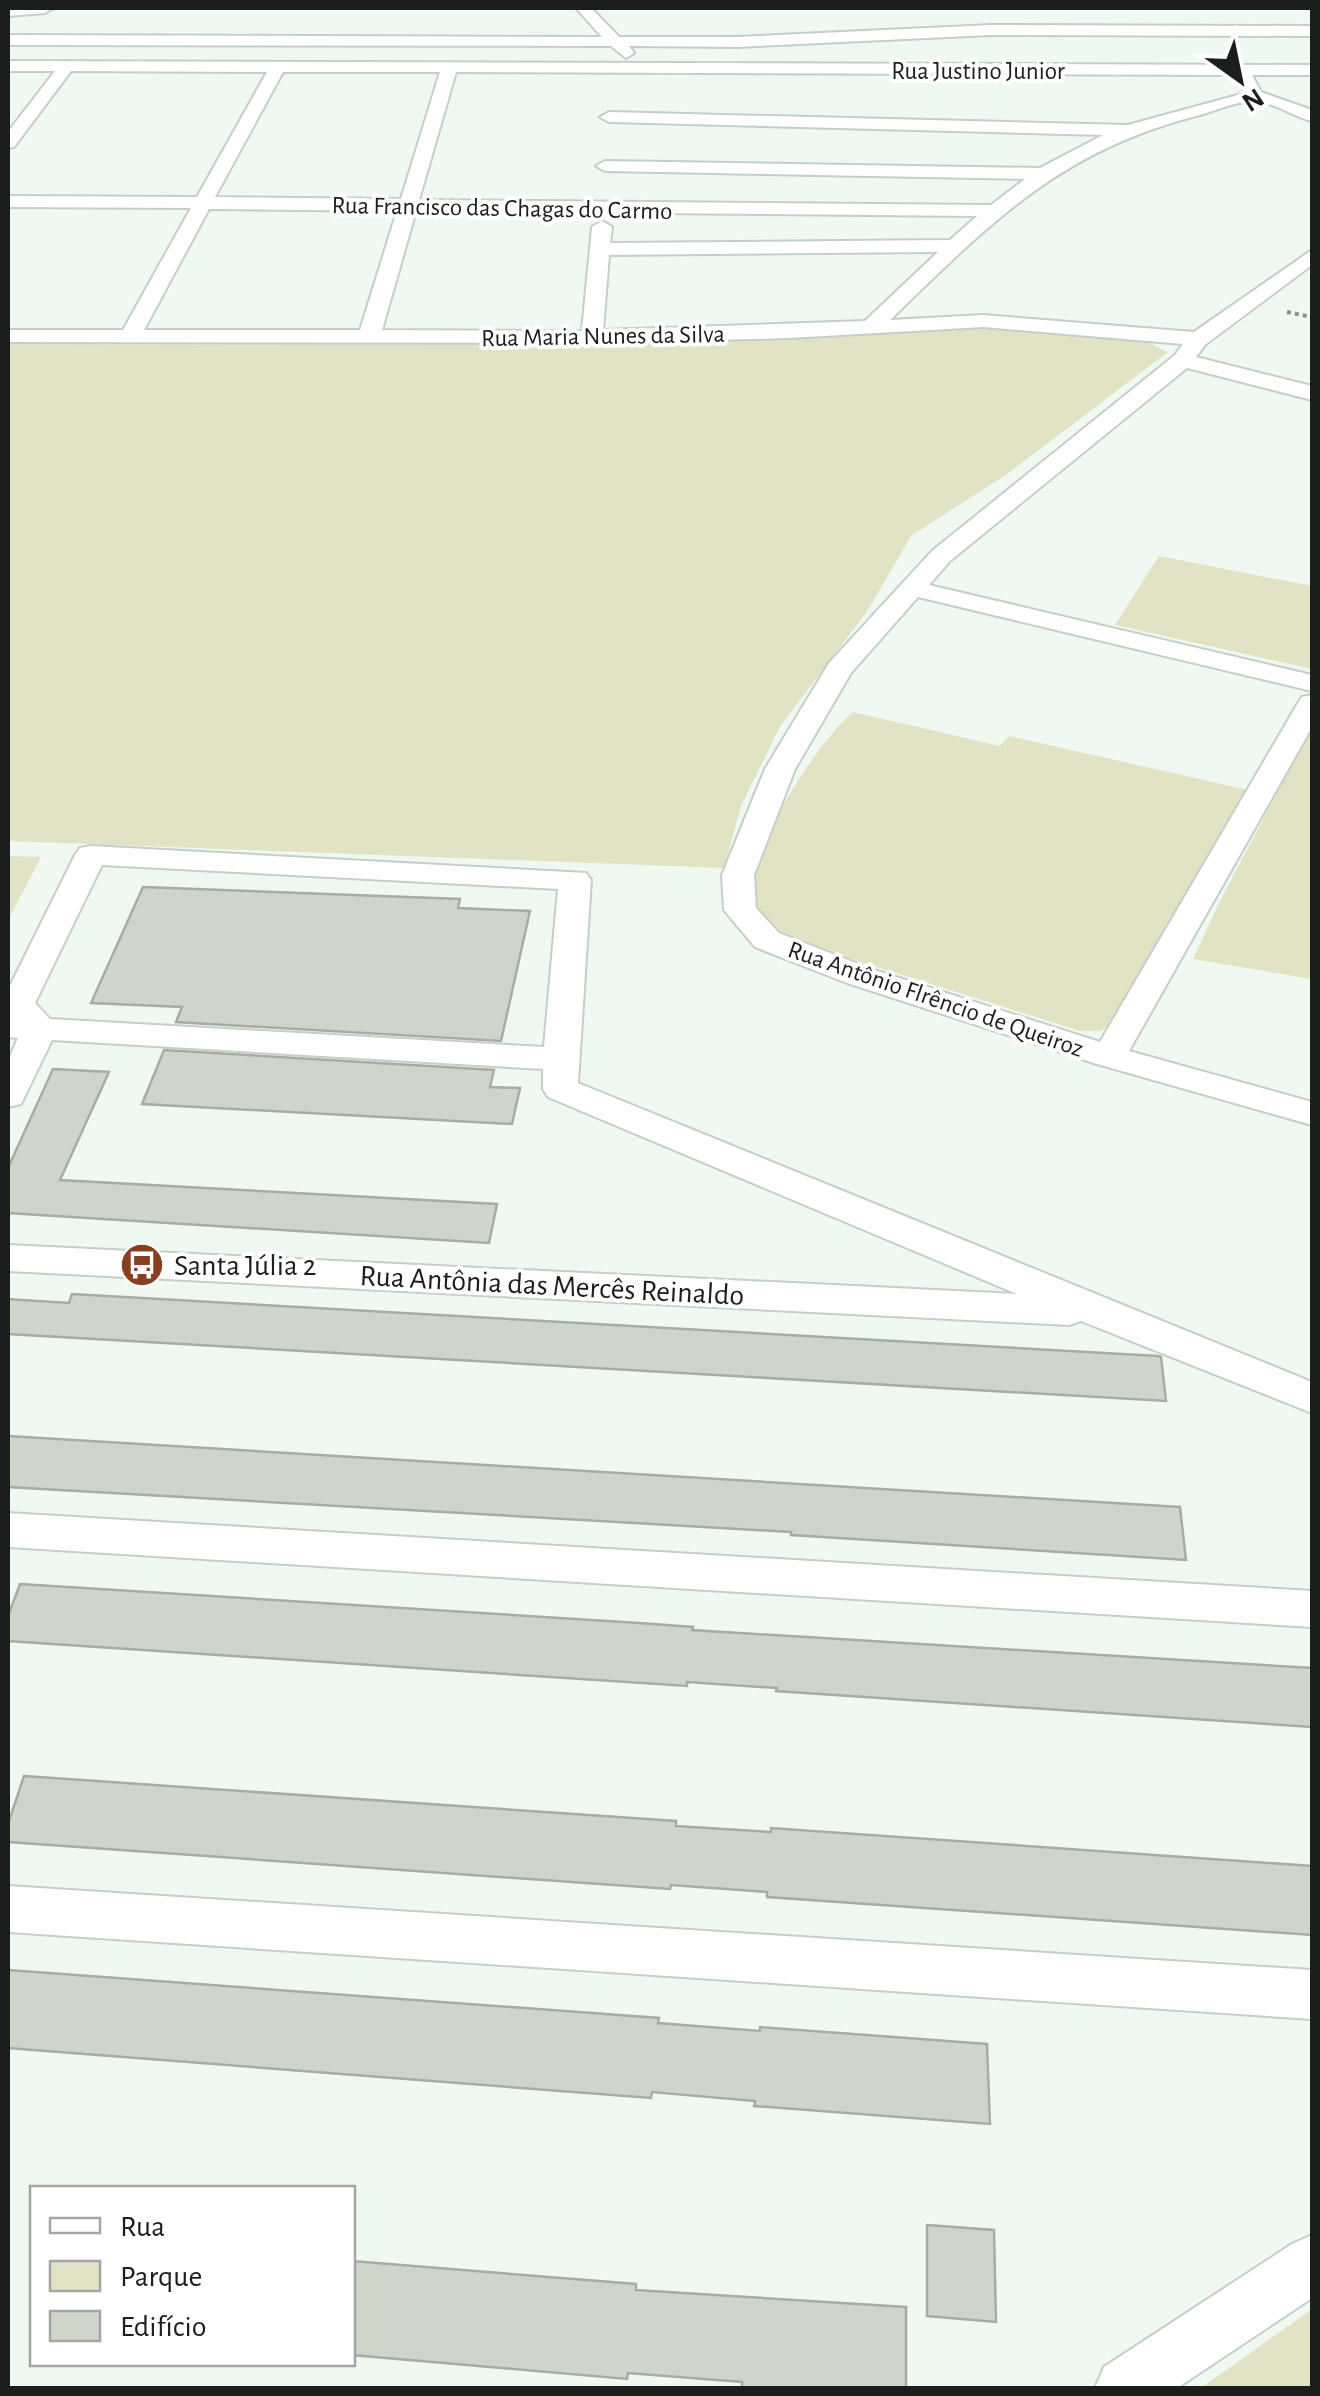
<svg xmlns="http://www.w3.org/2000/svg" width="1320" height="2396" font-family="'Alegreya Sans',sans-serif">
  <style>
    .green { fill: #e1e3c4 }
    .building { fill: #cfd5cb; stroke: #a7ada3; stroke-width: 2.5 }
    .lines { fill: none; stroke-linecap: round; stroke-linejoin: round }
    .minor-casing { stroke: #c5cfc8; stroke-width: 4 }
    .path { stroke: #8a918c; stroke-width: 4; stroke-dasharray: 4 4; stroke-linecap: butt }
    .minor { fill: #fff; fill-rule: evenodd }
    .labels { text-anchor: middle; stroke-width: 8; stroke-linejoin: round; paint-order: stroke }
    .far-street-label { font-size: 25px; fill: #1b1e1c; stroke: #fff }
    .poi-label { font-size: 30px; fill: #1b1e1c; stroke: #fff; text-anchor: start }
    .street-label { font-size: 30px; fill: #1b1e1c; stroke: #fff }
  </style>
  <rect width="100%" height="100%" fill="#eff9f2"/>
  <g class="green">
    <path d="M1006,325L1144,340L1168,352L1007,474L911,536L866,613L781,725L741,806L724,868L8,841V341C341,343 673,344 1006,325Z"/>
    <path d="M1159,556L1312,586V669L1115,625Z"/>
    <path d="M853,712L1000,746L1009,736L1248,790L1107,1026L1101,1031H1080L788,939C773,931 756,919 753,901C745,853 817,742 853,712Z"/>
    <path d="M1312,727V979L1193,959L1221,899Z"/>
    <path d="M8,856L41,857L8,920Z"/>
    <path d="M1312,2309V2388H1201Z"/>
  </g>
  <g class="building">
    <path d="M143,887L460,899L458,908L530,911L501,1041L176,1022L182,1007L91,1003Z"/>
    <path d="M164,1050L494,1070L490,1087L520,1088L512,1124L142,1104Z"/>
    <path d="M53,1069L109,1072L60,1180L497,1204L489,1243L8,1213V1168Z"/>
    <path d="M72,1294L1158,1356L1161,1357L1166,1401L8,1334V1299L69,1303Z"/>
    <path d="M8,1436L1180,1507L1186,1560L791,1535V1532L8,1487Z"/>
    <path d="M20,1584L639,1623L693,1627L692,1630L1312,1668V1727L776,1691L777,1688L687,1682V1686L8,1641V1616Z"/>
    <path d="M24,1776L676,1821V1826L771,1832V1828L1312,1866V1935L767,1897V1892L671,1885L670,1889L8,1842V1824Z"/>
    <path d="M8,1970L659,2018L658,2023L760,2031V2027L987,2044L990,2124L754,2106L755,2101L652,2092L651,2098L8,2048Z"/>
    <path d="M927,2225L994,2230L996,2322L927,2316Z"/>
    <path d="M352,2261L636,2284V2290L906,2307V2388H742V2382L628,2373L627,2379L352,2355Z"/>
  </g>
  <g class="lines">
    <g class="minor-casing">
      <g id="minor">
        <path d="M8,8H53L45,13L8,16Z"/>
        <path d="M576,8H591L619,37H737L991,25L1312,26V36L991,35L737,47L629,46L634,53L626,58L611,46L8,45V35L602,37Z"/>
        <path d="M8,61L1312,65V75H1252L1261,92L1312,110V121C1294,117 1274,102 1255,101C1238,100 1213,112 1196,116C1059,151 988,225 890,320L983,315L1194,332L1312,250V265L1206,344L1196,357L1312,386V400L1187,368L950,561L929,585L1312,675V691L918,597L851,673L795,769L754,875L756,908L779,933L871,969L1100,1042L1298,703L1302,697L1312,695V727L1129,1051L1312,1102V1125L1097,1064L847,983L755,947L724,910L722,875L765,769L829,663L932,551L1175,355L1183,344L983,327L789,338L592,343L8,342V330H123L191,208L8,207V196L197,197L267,72L71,71L14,147L8,148V132L55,71H8ZM283,72H440L401,199L215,197ZM456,72L1235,75L1245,93L1128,125L609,112L600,117L609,122L1103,135L1040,168L605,161L596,166L605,171L1025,179L991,205L419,200ZM209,209L397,211L360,330H144ZM416,211L977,216L950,240L610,243L612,227L602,221L592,227L582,331L382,330ZM938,252L865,321L603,330L609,255Z"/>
        <path d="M91,846L586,873L591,880L578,1083L1312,1382V1413L1081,1321L1069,1325L8,1271V1245L1017,1294L548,1097L543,1089V1069L52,1040L21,1104L8,1107V1061L18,1038L8,1037V990L75,855L80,848ZM102,865L558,889L544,1047L50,1019L35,1003Z"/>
        <path d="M8,1513L1312,1591V1627L8,1547Z"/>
        <path d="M8,1886L1312,1970V2019L8,1932Z"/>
        <path d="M1312,2235V2298L1177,2388H1095L1104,2367L1292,2244Z"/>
      </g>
    </g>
    <path class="path" d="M1287,312L1312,317"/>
    <use href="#minor" class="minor"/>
  </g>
  <defs>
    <g id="bus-disc" transform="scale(2.25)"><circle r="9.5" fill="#884021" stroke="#fff"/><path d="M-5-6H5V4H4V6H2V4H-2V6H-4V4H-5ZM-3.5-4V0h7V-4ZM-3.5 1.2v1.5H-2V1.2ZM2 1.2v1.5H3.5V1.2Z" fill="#fff"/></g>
  </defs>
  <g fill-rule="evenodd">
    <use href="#bus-disc" x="142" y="1265"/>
  </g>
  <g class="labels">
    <g class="far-street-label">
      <text x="978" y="79">Rua Justino Junior</text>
      <text transform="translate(502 207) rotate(1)" y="9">Rua Francisco das Chagas do Carmo</text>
      <text transform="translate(603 335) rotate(-1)" y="9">Rua Maria Nunes da Silva</text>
      <text transform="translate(936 998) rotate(19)" y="9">Rua Antônio Flrêncio de Queiroz</text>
    </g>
    <g class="poi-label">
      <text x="174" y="1275">Santa Júlia 2</text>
    </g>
    <g class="street-label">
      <text transform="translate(552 1285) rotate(3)" y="10">Rua Antônia das Mercês Reinaldo</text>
    </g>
  </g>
  <rect width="1320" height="2396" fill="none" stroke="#1b1e1c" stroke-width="20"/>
  <rect x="30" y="2186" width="325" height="180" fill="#ffffff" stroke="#a4a5a4" stroke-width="2.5"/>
  <rect x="50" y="2218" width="50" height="15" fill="#ffffff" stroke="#a4a5a4" stroke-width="2.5"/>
  <text x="120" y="2236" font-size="30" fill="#1b1e1c">Rua</text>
  <rect x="50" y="2261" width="50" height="30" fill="#e1e3c4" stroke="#a4a5a4" stroke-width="2.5"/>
  <text x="120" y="2286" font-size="30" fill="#1b1e1c">Parque</text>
  <rect x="50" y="2311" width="50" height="30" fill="#cfd5cb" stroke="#a4a5a4" stroke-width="2.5"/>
  <text x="120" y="2336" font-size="30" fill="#1b1e1c">Edifício</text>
  <g transform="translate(1240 80) rotate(147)" stroke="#ffffff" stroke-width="8" paint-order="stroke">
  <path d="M0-8L18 38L0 25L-18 38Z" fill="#1b1e1c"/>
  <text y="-15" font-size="28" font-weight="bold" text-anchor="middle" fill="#1b1e1c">N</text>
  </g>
</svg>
